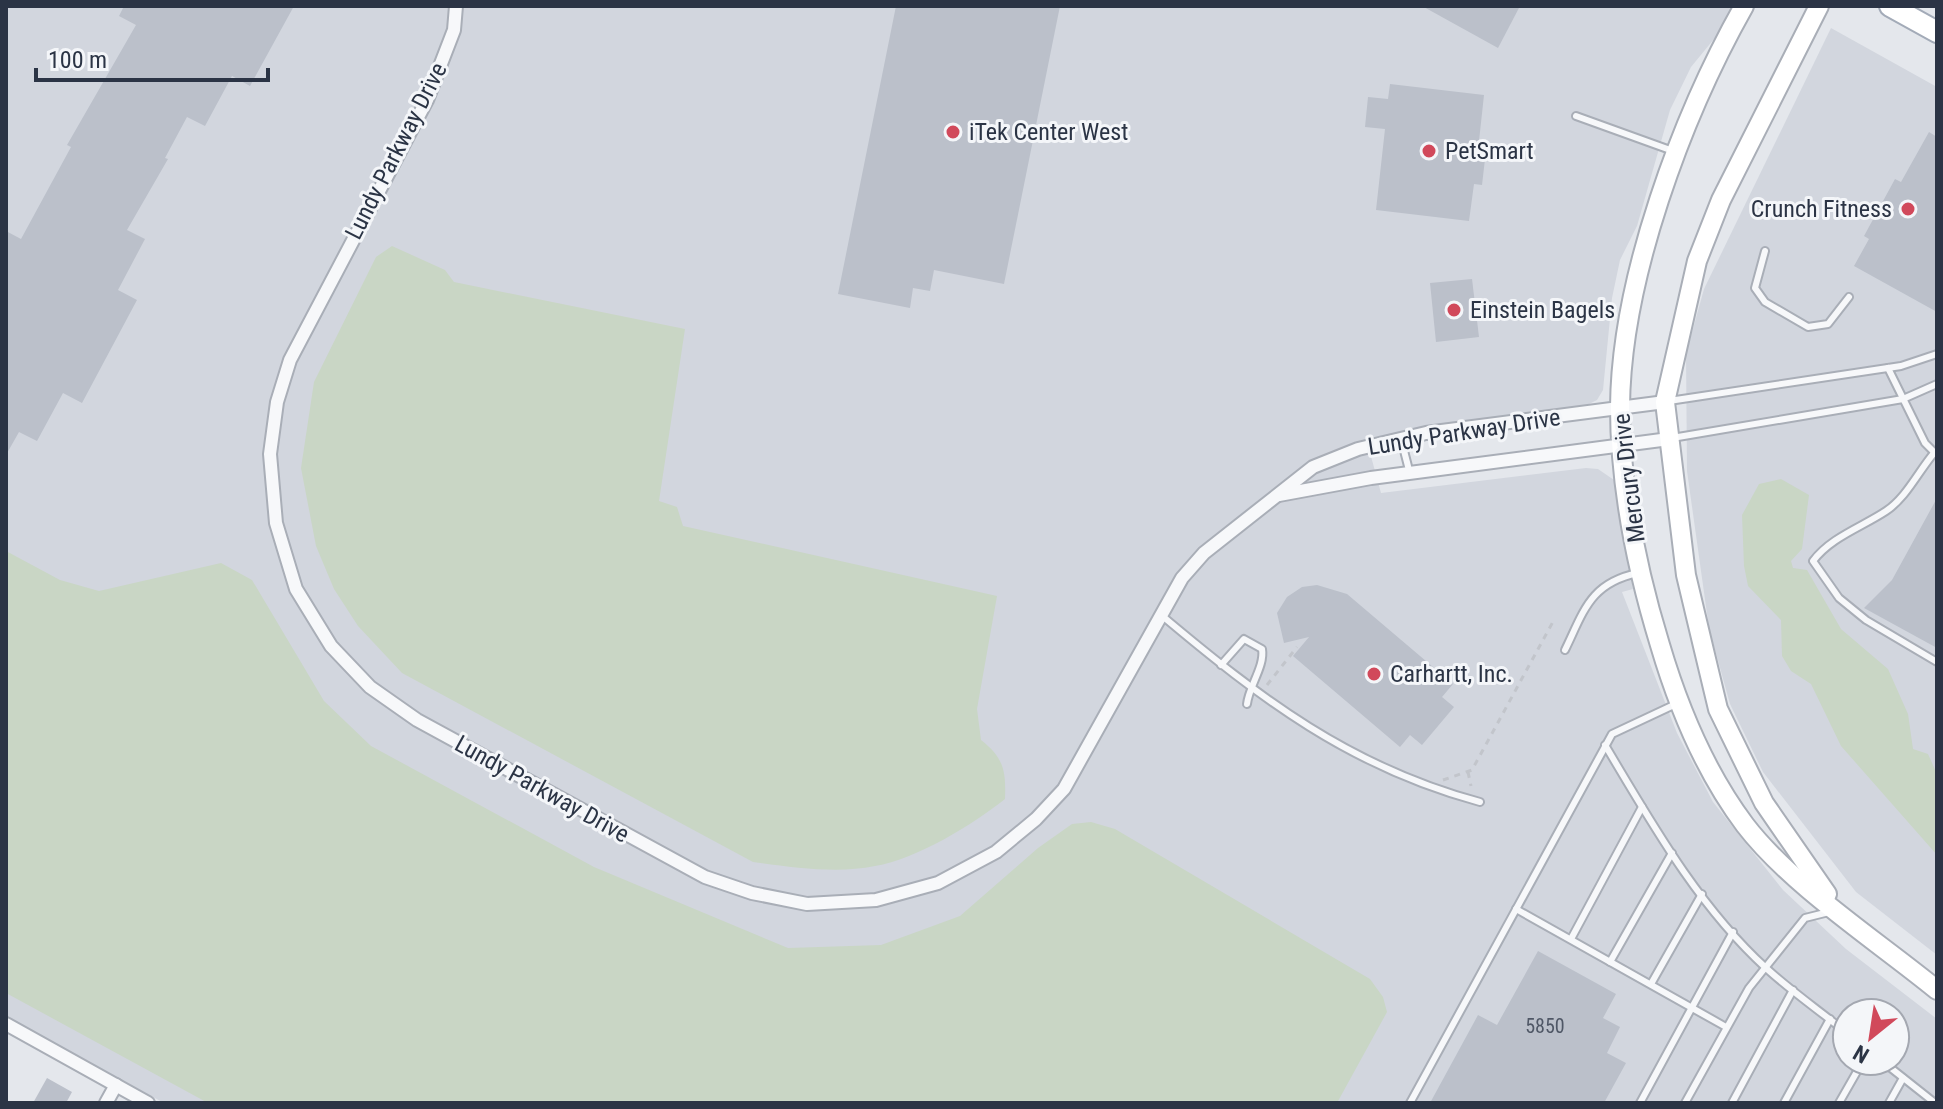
<svg xmlns="http://www.w3.org/2000/svg" width="1943" height="1109" font-family="'Roboto Condensed',sans-serif">
  <style>
    .built { fill: #d2d6de; fill-rule: evenodd }
    .green { fill: #c9d6c5 }
    .building { fill: #bbc0ca }
    .lines { fill: none; stroke-linecap: round; stroke-linejoin: round }
    .lane-casing { stroke: #a9aeb7; stroke-width: 10 }
    .street-casing { stroke: #a9aeb7; stroke-width: 16 }
    .secondary-casing { stroke: #a9aeb7; stroke-width: 22 }
    .primary-casing { stroke: #a3abb8; stroke-width: 24 }
    .path { stroke: #c2c5cb; stroke-width: 3; stroke-dasharray: 6 6; stroke-linecap: butt }
    .lane { stroke: #f7f8fa; stroke-width: 6 }
    .street { stroke: #f7f8fa; stroke-width: 12 }
    .secondary { stroke: #fff; stroke-width: 18 }
    .primary { stroke: #fff; stroke-width: 20 }
    .poi-dot { fill: #d1495b; stroke: #f4f6f9; stroke-width: 3 }
    .labels { text-anchor: middle; stroke-width: 6; stroke-linejoin: round; paint-order: stroke }
    .number-label { font-size: 20px; fill: #4f5766 }
    .poi-label { font-size: 24px; fill: #2b3445; stroke: #f4f6f9; text-anchor: start }
    .street-label { font-size: 24px; fill: #2b3445; stroke: #f4f6f9 }
  </style>
  <rect width="100%" height="100%" fill="#e4e7ec"/>
  <g class="built">
    <path d="M6,6H1734L1723,28L1691,67L1670,110L1637,226L1620,260L1612,298L1603,390L1597,400L1579,409L1366,438L1381,493L1586,468L1598,469L1614,480L1633,589L1622,592L1677,733L1713,802L1783,890L1846,949L1937,1019V1103H164L6,1016ZM1847,1013H1895V1061H1847Z"/>
    <path d="M1831,28L1937,87V955L1856,892L1763,772L1730,704L1709,628L1687,471L1686,354L1704,289Z"/>
  </g>
  <g class="green">
    <path d="M392,246L445,270L454,282L685,329L659,501L677,507L683,526L997,596L977,709L981,740C1004,758 1006,771 1005,799C972,825 917,859 875,866C836,874 792,867 753,862L402,673L358,626L334,589L316,546L301,468L314,382L376,257Z"/>
    <path d="M1781,479L1809,495L1802,549L1791,561L1793,568L1807,570L1841,629L1888,669L1908,714L1913,749L1928,754L1937,774V855L1841,746L1811,684L1791,671L1782,656L1781,620L1748,586L1744,566L1742,515L1759,484Z"/>
    <path d="M6,551L60,580L99,591L221,563L252,580L324,701L371,746L594,867L788,948L881,945L960,916L1038,848L1072,824L1091,822L1115,829L1370,979L1383,997L1387,1012L1337,1103H208L6,993Z"/>
  </g>
  <g class="building">
    <path d="M124,6H294L250,86L232,76L205,126L187,117L165,158L168,159L127,230L145,239L118,290L137,300L82,403L63,393L37,441L19,432L6,455V231L21,239L71,147L67,145L136,25L119,16Z"/>
    <path d="M896,6H1060L1004,284L934,270L930,291L913,288L910,308L838,294Z"/>
    <path d="M1422,6H1520L1498,48Z"/>
    <path d="M1390,84L1484,95L1479,141L1487,142L1482,185L1474,184L1469,221L1376,210L1385,129L1365,127L1368,97L1388,99Z"/>
    <path d="M1929,132L1937,137V312L1854,266L1869,239L1864,236L1895,179L1901,182Z"/>
    <path d="M1472,279L1479,337L1436,342L1430,283Z"/>
    <path d="M1937,498V648L1864,608L1892,580Z"/>
    <path d="M1317,585L1347,594L1453,684L1442,697L1454,707L1422,745L1410,735L1400,747L1293,656L1309,637L1284,643L1277,613L1287,597L1302,587Z"/>
    <path d="M1538,951L1616,994L1603,1018L1620,1027L1607,1053L1626,1063L1604,1103H1430L1478,1015L1497,1025Z"/>
    <path d="M47,1078L72,1092L66,1103H33Z"/>
  </g>
  <g class="lines">
    <g class="lane-casing">
      <g id="lane">
        <path d="M1576,116L1673,151"/>
        <path d="M1765,251L1755,288L1765,302L1808,327L1828,324L1849,297"/>
        <path d="M1888,368L1925,443L1935,453"/>
        <path d="M1669,401L1901,366L1937,354"/>
        <path d="M1672,438L1903,399L1937,384"/>
        <path d="M1401,439L1410,474"/>
        <path d="M1934,453C1918,472 1906,498 1886,511C1862,527 1831,537 1813,561L1839,598L1866,620L1937,662"/>
        <path d="M1160,614C1261,699 1350,767 1480,802"/>
        <path d="M1565,650C1584,611 1590,583 1638,573"/>
        <path d="M1221,665L1244,639L1262,649C1265,666 1249,686 1247,704"/>
        <path d="M1605,745C1651,822 1698,906 1766,968C1791,991 1820,1011 1847,1033"/>
        <path d="M1516,909L1726,1027"/>
        <path d="M1571,939L1642,807"/>
        <path d="M1610,962L1672,853"/>
        <path d="M1651,984L1702,894"/>
        <path d="M1882,1061L1935,1103"/>
        <path d="M1410,1103L1612,734L1676,704"/>
        <path d="M1640,1103L1733,932"/>
        <path d="M1685,1103L1749,988L1805,918L1829,912"/>
        <path d="M1732,1103L1793,990"/>
        <path d="M1784,1103L1830,1019"/>
        <path d="M1839,1103L1863,1061"/>
        <path d="M1889,1103L1903,1078"/>
      </g>
    </g>
    <g class="street-casing">
      <g id="street">
        <path d="M456,6L454,30L427,100L290,360L277,402L270,454L276,523L296,589L331,646L370,687L417,720L705,877L752,893L807,904L876,900L938,883L996,852L1036,819L1064,789L1182,578L1204,553L1313,467L1358,449L1426,433L1665,402"/>
        <path d="M1279,495L1371,478L1669,439"/>
        <path d="M6,1024L148,1103"/>
        <path d="M106,1103L116,1085"/>
      </g>
    </g>
    <g class="secondary-casing">
      <g id="secondary">
        <path d="M1744,6C1682,116 1621,279 1620,407C1620,485 1637,570 1660,645C1678,706 1706,773 1745,825C1791,885 1877,941 1937,990"/>
        <path d="M1819,6L1721,200L1697,261L1665,402L1686,575L1718,709L1764,803L1827,894"/>
      </g>
    </g>
    <g class="primary-casing">
      <path id="primary" d="M1890,6L1937,32"/>
    </g>
    <g class="path">
      <path d="M1267,685L1297,647"/>
      <path d="M1468,772L1471,786"/>
      <path d="M1443,780L1472,770L1555,618"/>
    </g>
    <use href="#lane" class="lane"/>
    <use href="#street" class="street"/>
    <use href="#secondary" class="secondary"/>
    <use href="#primary" class="primary"/>
  </g>
  <g class="poi-dot">
    <circle cx="953" cy="132" r="8"/>
    <circle cx="1429" cy="151" r="8"/>
    <circle cx="1908" cy="209" r="8"/>
    <circle cx="1454" cy="310" r="8"/>
    <circle cx="1374" cy="674" r="8"/>
  </g>
  <g class="labels">
    <g class="number-label">
      <text x="1545" y="1033">5850</text>
    </g>
    <g class="poi-label">
      <text x="969" y="140">iTek Center West</text>
      <text x="1445" y="159">PetSmart</text>
      <text x="1892" y="217" text-anchor="end">Crunch Fitness</text>
      <text x="1470" y="318">Einstein Bagels</text>
      <text x="1390" y="682">Carhartt, Inc.</text>
    </g>
    <g class="street-label">
      <text transform="translate(396 151) rotate(-63)" y="8">Lundy Parkway Drive</text>
      <text transform="translate(1464 432) rotate(-9)" y="8">Lundy Parkway Drive</text>
      <text transform="translate(1629 478) rotate(-97)" y="8">Mercury Drive</text>
      <text transform="translate(542 789) rotate(29)" y="8">Lundy Parkway Drive</text>
    </g>
  </g>
  <rect width="1943" height="1109" fill="none" stroke="#2b3445" stroke-width="16"/>
  <g transform="translate(1871 1037) rotate(210)"><circle r="38" fill="#f4f6f9" stroke="#a4a8b1" stroke-width="2"/>
  <path d="M0-6L14 30L0 20L-14 30Z" fill="#d1495b"/>
  <text y="-12" font-size="22" font-weight="bold" text-anchor="middle" fill="#2b3445">N</text>
  </g>
  <path d="M36 68v12h232v-12" fill="none" stroke="#2b3445" stroke-width="4"/>
  <text x="48" y="68" font-size="24" fill="#2b3445" stroke="#f4f6f9" stroke-width="6" paint-order="stroke">100 m</text>
</svg>
